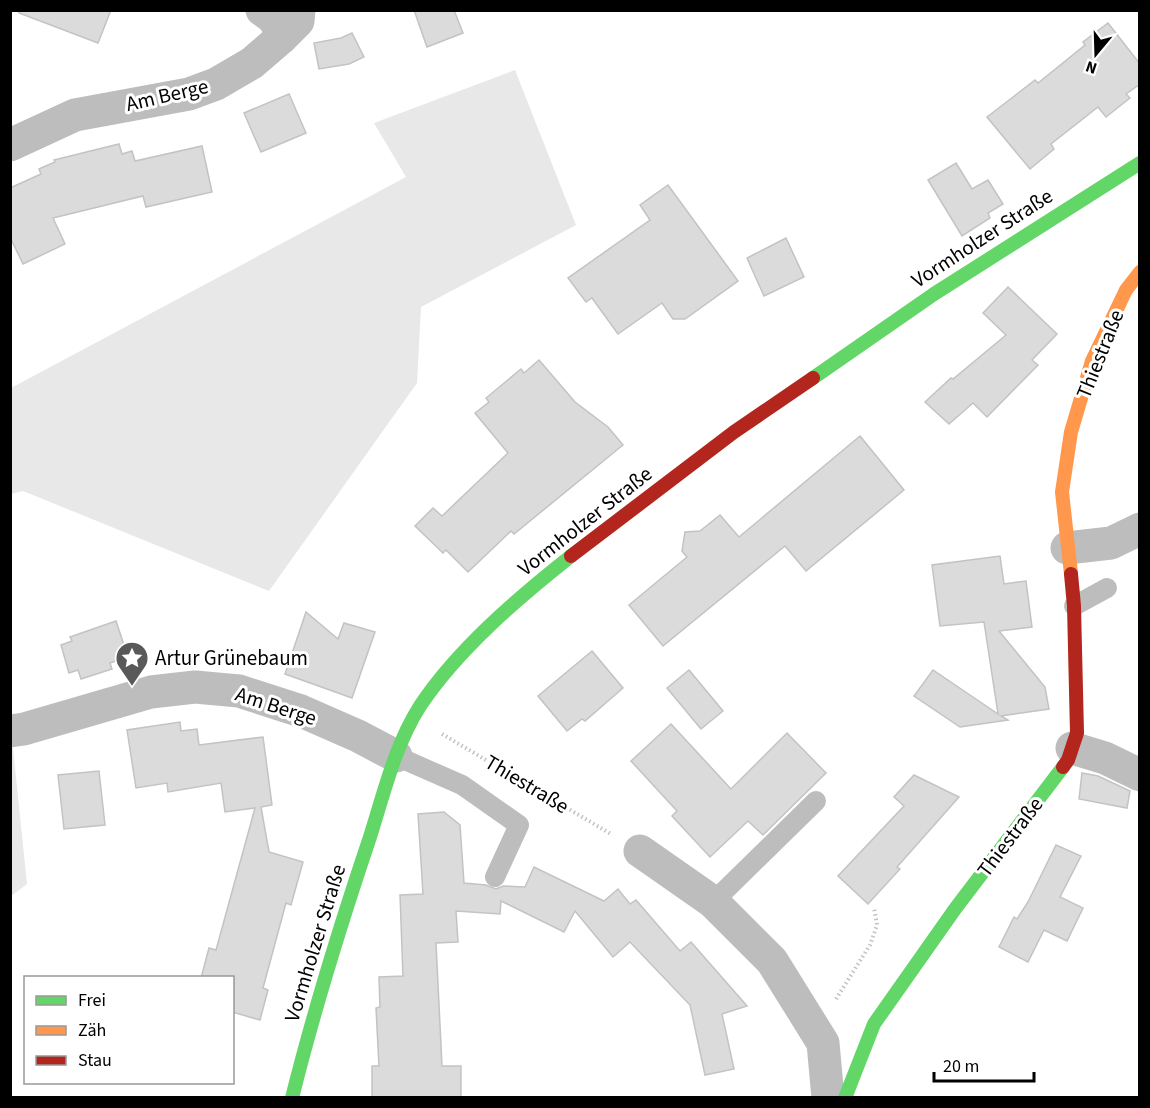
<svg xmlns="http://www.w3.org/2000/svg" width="1150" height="1108" font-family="'Source Sans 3',sans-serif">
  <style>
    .green { fill: #e8e8e8 }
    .building { fill: #dbdbdb; stroke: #c3c3c3; stroke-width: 1.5 }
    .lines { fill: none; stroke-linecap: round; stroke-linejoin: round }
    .path { stroke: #c2c2c2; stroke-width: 4; stroke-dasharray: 1.5 3; stroke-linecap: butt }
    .lane { stroke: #bdbdbd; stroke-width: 20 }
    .street { stroke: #bdbdbd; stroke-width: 33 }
    .fast { stroke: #63d668; stroke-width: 14 }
    .slow { stroke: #ff974d; stroke-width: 14 }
    .jam { stroke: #b3261e; stroke-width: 14 }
    .labels { text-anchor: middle; stroke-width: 6; stroke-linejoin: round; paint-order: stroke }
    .street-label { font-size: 21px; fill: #000; stroke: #fff }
    .poi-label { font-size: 21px; fill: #000; stroke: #fff; text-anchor: start }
  </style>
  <rect width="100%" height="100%" fill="#fff"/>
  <g class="green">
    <path d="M515,70L576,225L421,307L417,383L269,591L23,491L11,494V388L406,177L374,123Z"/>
    <path d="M10,747L13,748L27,884L11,896Z"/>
  </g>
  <g class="building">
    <path d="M19,10H111L98,43L19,13Z"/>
    <path d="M414,10H454L463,33L427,47Z"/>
    <path d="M1108,23L1140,64V84L1126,94L1130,98L1106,117L1098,107L1051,144L1054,149L1030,169L987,117L1035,80L1038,83L1085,45L1083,42Z"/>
    <path d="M352,33L364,57L349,64L319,69L314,43L341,38Z"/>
    <path d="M289,94L306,133L261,152L244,113Z"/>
    <path d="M119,144L122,154L132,151L135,161L202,146L212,192L146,207L143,196L53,218L65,244L23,264L10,237V188L41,174L39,169L55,162L54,160Z"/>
    <path d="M956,163L972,189L988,180L1003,204L988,213L990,218L962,236L928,180Z"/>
    <path d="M668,185L738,281L685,319H673L662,303L618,334L592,298L586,302L568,278L650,220L640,205Z"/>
    <path d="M786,238L804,277L764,296L747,258Z"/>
    <path d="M1008,287L1057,334L1032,360L1038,365L987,417L973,403L949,424L925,402L951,378L953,379L1006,335L983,313Z"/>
    <path d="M539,360L575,402L608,427L623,445L514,534L511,531L468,572L446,550L443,553L415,526L433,508L442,516L508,453L475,413L489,402L486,398L521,369L524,373Z"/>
    <path d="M860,436L904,490L806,571L785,546L663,646L629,605L687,557L682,551L685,532L700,531L720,515L739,537Z"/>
    <path d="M1000,556L1004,584L1026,581L1032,627L999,631L1045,687L1049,709L1001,716L1008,720L960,727L914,696L933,670L998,714L984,622L940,626L932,565Z"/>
    <path d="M306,612L338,639L344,623L375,632L352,698L285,674Z"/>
    <path d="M116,621L128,657L110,663L112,669L81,679L78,670L69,673L61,645L72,641L70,637Z"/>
    <path d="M592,651L623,688L585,721L582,719L567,731L538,696Z"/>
    <path d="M689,670L723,711L701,729L667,688Z"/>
    <path d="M180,722L181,731L197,729L199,745L263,737L272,805L261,807L269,852L303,862L291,905L286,903L263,988L268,990L260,1020L232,1012V978H201L209,948L216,950L255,808L225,812L221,783L168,792L167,783L136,788L127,730Z"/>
    <path d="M671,724L731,789L787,733L826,773L763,835L748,821L710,857L672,816L677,811L631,761Z"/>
    <path d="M99,771L105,825L64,829L58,775Z"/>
    <path d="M1082,773L1098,776L1130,791L1127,808L1079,799Z"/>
    <path d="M914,775L959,797L897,867L900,869L868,904L838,876L904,806L894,797Z"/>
    <path d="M444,812L460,825L464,883L486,885L496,889L503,886L525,887L534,867L604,901L618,889L630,904L636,900L680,951L691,942L747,1006L722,1014L734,1069L705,1075L690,1005L630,942L613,957L575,911L564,932L501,901L500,914L456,911L458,942L436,943L442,1066H461V1098H372V1066H379L376,1008L380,1007L379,977L403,976L400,895L423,894L418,814Z"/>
    <path d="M1056,845L1081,856L1060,897L1083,908L1067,941L1044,930L1028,962L999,947L1014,917L1017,919L1028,902Z"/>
  </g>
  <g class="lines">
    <g class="path">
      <path d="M442,734L611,834"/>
      <path d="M836,999L870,945L877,925L874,907"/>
    </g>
    <g class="lane">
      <path d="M1074,606L1107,588"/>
      <path d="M396,756L462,785L519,825L495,877"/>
      <path d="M713,902L816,801"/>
    </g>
    <g class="street">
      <path d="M262,10C274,17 279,24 281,38"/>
      <path d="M10,145L75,115L189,94L216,84L252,63L281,38L298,21L299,10"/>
      <path d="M1067,548L1111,543L1140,529"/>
      <path d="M10,731L24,729L151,692L195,687L239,691L301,711L358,736L396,756"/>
      <path d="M1072,748L1105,758L1140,775"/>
      <path d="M640,851L713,902L772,961L823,1043L828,1098"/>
    </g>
    <g class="fast">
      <path d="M813,378L934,294L1140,163"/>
      <path d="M292,1098C314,1010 341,923 370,837C384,793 395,745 420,706C458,649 518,598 571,556"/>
      <path d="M845,1098L874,1024L955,909L1063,767"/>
    </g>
    <path class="slow" d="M1071,574L1062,492L1071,432L1092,361L1126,290L1140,272"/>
    <g class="jam">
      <path d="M571,556L734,432L813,378"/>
      <path d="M1063,767L1068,760L1077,733L1074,606L1071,574"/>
    </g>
  </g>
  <defs>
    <g id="sight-pin" transform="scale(1.725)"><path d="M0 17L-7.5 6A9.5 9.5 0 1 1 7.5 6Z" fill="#595959" stroke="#fff"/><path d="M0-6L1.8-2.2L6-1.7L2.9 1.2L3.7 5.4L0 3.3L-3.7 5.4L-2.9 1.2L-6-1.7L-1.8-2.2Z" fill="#fff"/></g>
  </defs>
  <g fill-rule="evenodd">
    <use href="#sight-pin" x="132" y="658"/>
  </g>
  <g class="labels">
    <g class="street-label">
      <text transform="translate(167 95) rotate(-13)" y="7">Am Berge</text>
      <text transform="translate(982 238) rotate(-33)" y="7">Vormholzer Straße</text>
      <text transform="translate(1100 354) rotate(-68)" y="7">Thiestraße</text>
      <text transform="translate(585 521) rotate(-38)" y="7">Vormholzer Straße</text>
      <text transform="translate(276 706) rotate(18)" y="7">Am Berge</text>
      <text transform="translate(527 784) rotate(31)" y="7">Thiestraße</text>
      <text transform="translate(1010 837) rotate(-53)" y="7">Thiestraße</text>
      <text transform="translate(315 943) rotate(-73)" y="7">Vormholzer Straße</text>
    </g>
    <g class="poi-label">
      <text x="155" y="665">Artur Grünebaum</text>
    </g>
  </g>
  <rect width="1150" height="1108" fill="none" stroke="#000000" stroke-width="24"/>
  <rect x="24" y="976" width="210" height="108" fill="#ffffff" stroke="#999999" stroke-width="1.5"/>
  <rect x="36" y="996" width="30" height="9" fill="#63d668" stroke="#999999" stroke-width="1.5"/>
  <text x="78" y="1006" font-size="18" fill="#000000">Frei</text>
  <rect x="36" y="1026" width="30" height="9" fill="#ff974d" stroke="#999999" stroke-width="1.5"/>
  <text x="78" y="1036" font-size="18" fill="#000000">Zäh</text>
  <rect x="36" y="1056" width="30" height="9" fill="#b3261e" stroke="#999999" stroke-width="1.5"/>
  <text x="78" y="1066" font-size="18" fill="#000000">Stau</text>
  <g transform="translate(1096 54) rotate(199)" stroke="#ffffff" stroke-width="4.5" paint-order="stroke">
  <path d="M0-4.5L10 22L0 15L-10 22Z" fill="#000000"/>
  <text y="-9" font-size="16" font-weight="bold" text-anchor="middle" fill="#000000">N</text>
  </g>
  <path d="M934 1072v9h100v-9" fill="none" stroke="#000000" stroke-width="3"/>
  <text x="943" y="1072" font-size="18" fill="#000000" stroke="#ffffff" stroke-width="4.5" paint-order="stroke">20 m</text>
</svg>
